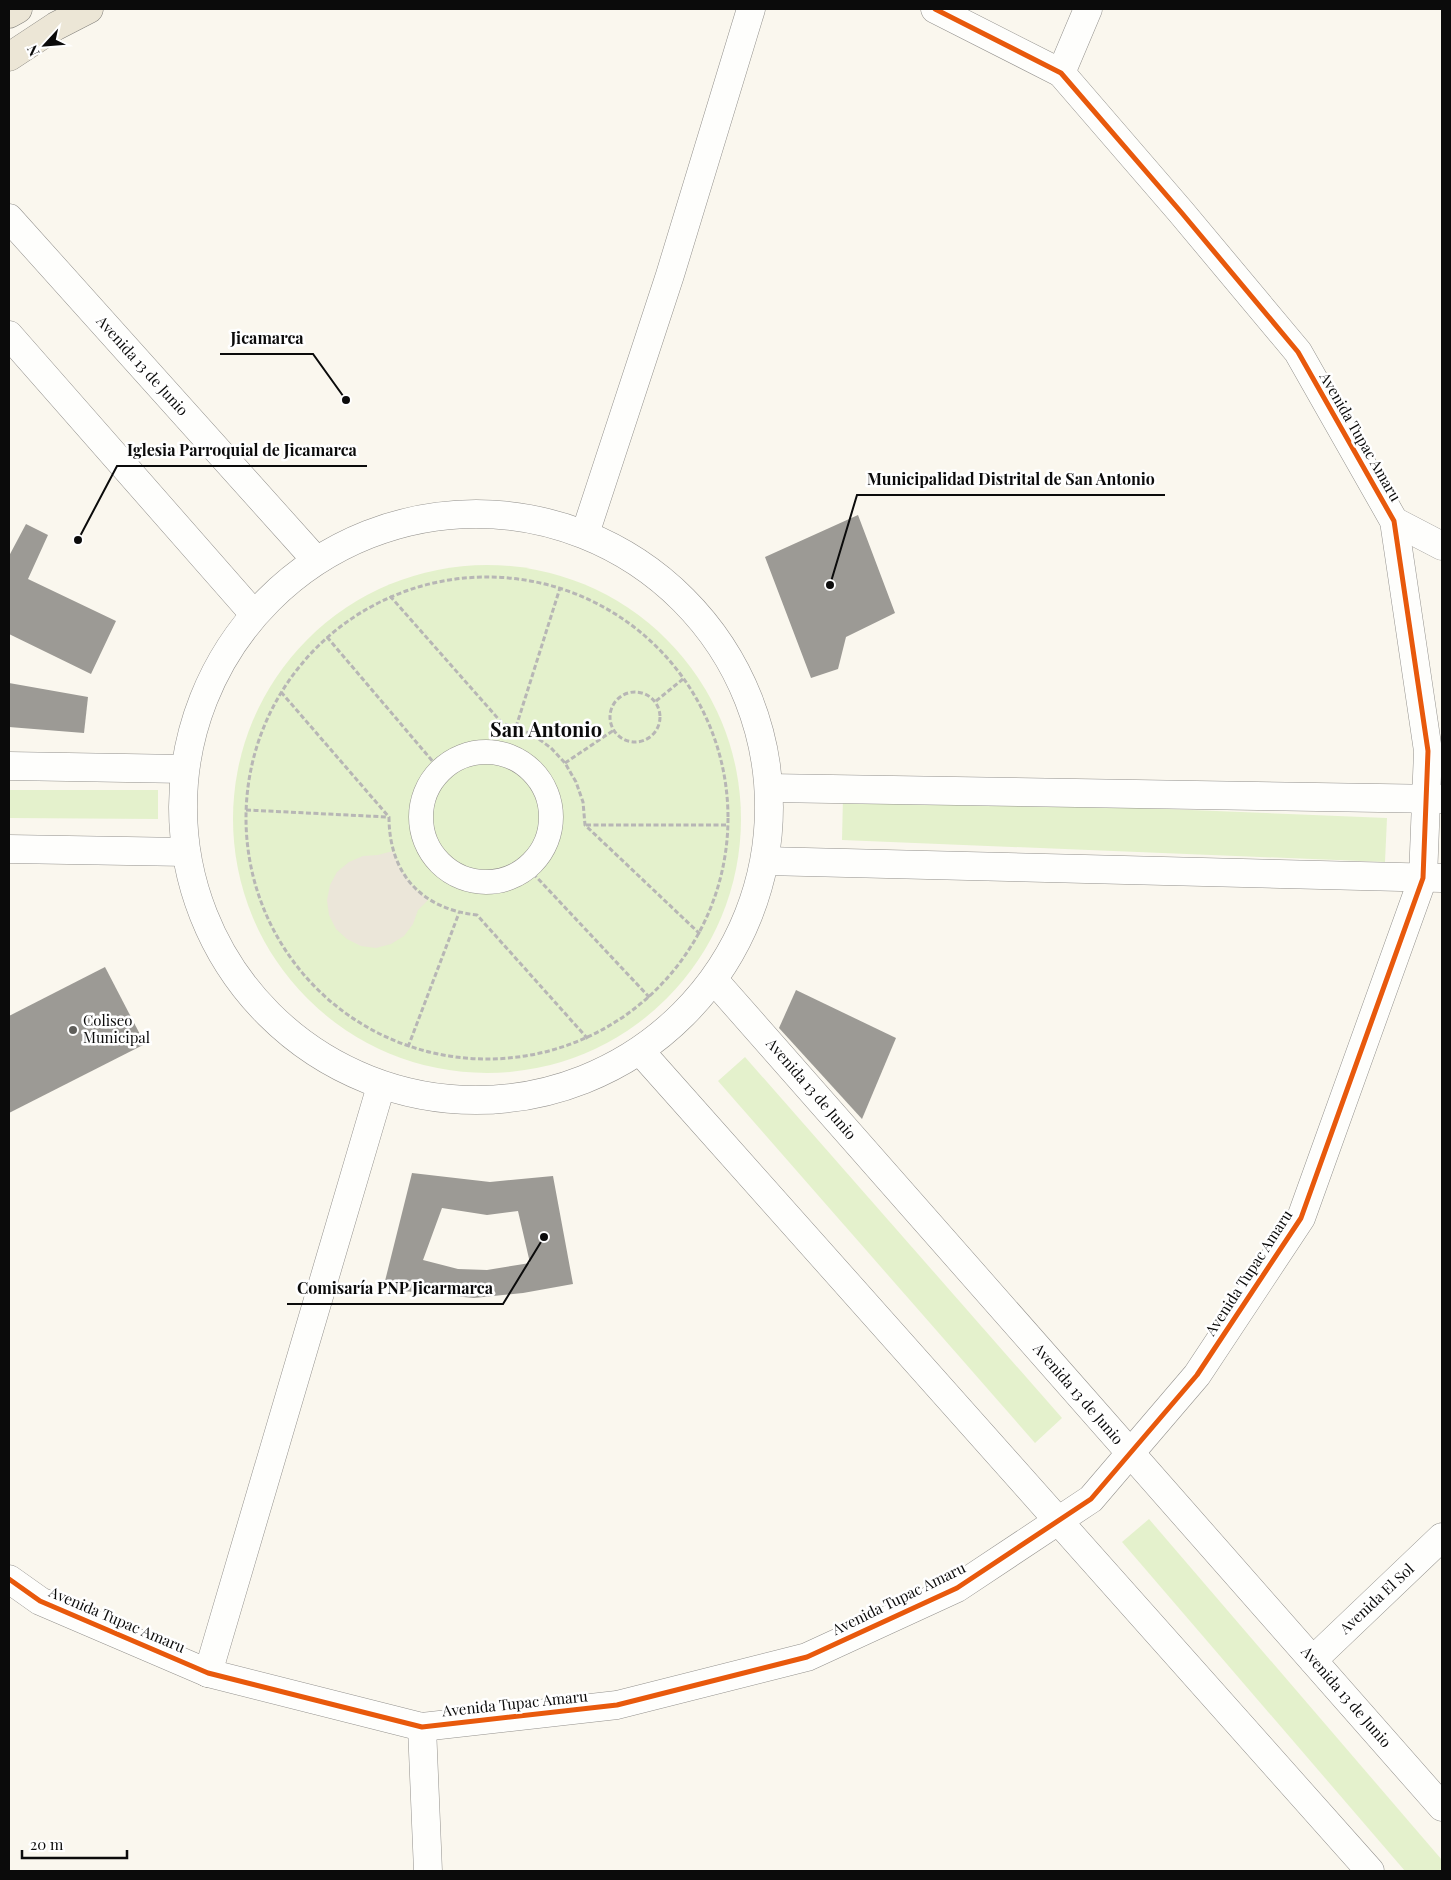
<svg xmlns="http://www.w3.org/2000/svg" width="1451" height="1880" font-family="'Playfair Display',serif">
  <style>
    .green { fill: #e4f1cc }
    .plaza { fill: #ebe6d9 }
    .building { fill: #9c9a95; fill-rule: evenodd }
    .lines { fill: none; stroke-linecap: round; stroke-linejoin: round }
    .pedestrian-casing { stroke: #93918d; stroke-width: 25 }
    .minor-casing { stroke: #93918d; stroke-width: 29 }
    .tertiary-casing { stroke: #93918d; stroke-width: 29 }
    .primary-casing { stroke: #807f7a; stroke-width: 29 }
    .path { stroke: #b7b6b5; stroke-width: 3; stroke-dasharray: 5 2.5; stroke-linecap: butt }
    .pedestrian { stroke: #fefefc; stroke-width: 24 }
    .minor { stroke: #fefefc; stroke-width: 28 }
    .tertiary { stroke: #fefefc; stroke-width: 28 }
    .primary { stroke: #ece6d6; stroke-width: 28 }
    .cycleway-casing { stroke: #fff; stroke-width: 8 }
    .cycleway { stroke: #e8590c; stroke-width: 5 }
    .poi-dot { fill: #5f5e5a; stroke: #fff; stroke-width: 2 }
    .labels { text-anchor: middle; stroke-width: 5; stroke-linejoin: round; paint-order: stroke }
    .street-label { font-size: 15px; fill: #0b0b0b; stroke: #fff }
    .poi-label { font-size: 15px; fill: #0b0b0b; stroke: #fff; text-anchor: start }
    .district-label { font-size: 20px; font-weight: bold; fill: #0b0b0b; stroke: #fff }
    .leader { fill: none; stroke: #0b0b0b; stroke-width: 2 }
    .callout-dot { fill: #0b0b0b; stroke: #fff; stroke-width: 2 }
    .callout-label { font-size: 16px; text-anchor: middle; font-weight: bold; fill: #0b0b0b; stroke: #fff; stroke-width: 5; stroke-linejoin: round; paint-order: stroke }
  </style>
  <rect width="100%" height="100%" fill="#faf7ee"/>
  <g class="green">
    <circle cx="487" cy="819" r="254"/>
    <path d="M9,790H158V819L9,818Z"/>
    <path d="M843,796L1387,818L1385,862L842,840Z"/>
    <path d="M745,1057L1062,1418L1035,1443L718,1081Z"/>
    <path d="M1149,1519L1442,1860V1871H1405L1122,1542Z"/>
  </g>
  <path class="plaza" d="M393,851L401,870L413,887L428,900L418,910L413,924L404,936L391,944L376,948L361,946L347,939L336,929L329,915L327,900L330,885L337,872L349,862L363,856L378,855Z"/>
  <g class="building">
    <path d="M858,515L895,613L846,637L838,669L811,678L765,557Z"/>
    <path d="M26,524L48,535L28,579L116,621L91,674L9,634V556Z"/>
    <path d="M9,683L88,697L84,733L9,727Z"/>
    <path d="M105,967L145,1044L9,1113V1016Z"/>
    <path d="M796,990L896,1038L862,1119L779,1028Z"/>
    <path d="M412,1173L490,1182L553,1176L573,1284L523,1293L474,1298L383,1289ZM442,1208L487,1215L518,1211L530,1263L487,1270L458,1269L423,1260Z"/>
  </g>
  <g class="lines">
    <g class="pedestrian-casing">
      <circle id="pedestrian" cx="486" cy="817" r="65"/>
    </g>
    <g class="minor-casing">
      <g id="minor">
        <path d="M1061,73L1088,9"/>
        <path d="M1394,521L1442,546"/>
        <path d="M585,534L670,275L751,9"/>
        <path d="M769,788L1442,799"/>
        <path d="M765,861L1441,878"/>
        <path d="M9,1579L40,1601L208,1673L422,1727L617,1705L807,1657L957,1588L1091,1499L1197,1375L1301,1218L1423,878L1428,751L1394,521L1298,352L1181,212L1061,73L935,9"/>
        <path d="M1313,1660L1442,1537"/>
        <path d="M208,1673L381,1086"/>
        <path d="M422,1727L428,1871"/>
      </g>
    </g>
    <g class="tertiary-casing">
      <g id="tertiary">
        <path d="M9,218L315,559"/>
        <path d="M9,335L253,613"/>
        <circle cx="476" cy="807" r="293"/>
        <path d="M9,766L184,769"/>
        <path d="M9,849L186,852"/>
        <path d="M714,980L1442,1807"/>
        <path d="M641,1052L1370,1871"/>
      </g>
    </g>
    <g class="primary-casing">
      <g id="primary">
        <path d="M9,14L18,9"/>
        <path d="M9,57L56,26L89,9"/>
      </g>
    </g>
    <g class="path">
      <circle cx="487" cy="818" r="241"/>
      <path d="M390,596L502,723L532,734L551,748L565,763L576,782L583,802L585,825L700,934"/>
      <path d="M327,637L440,770"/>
      <circle cx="635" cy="717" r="25"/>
      <path d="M281,692L389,817C389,873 421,909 477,915L588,1039"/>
      <path d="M656,701L683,679"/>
      <path d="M516,727L560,588"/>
      <path d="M565,763L614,730"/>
      <path d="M246,810L388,817"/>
      <path d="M586,825H728"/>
      <path d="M528,868L650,998"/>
      <path d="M408,1047L459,913"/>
    </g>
    <use href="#pedestrian" class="pedestrian"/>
    <use href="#minor" class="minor"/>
    <use href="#tertiary" class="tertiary"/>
    <use href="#primary" class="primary"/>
    <g class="cycleway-casing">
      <path id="cycleway" d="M9,1579L40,1601L208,1673L422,1727L617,1705L807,1657L957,1588L1091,1499L1197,1375L1301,1218L1423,878L1428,751L1394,521L1298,352L1181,212L1061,73L935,9"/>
    </g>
    <use href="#cycleway" class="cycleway"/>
  </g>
  <circle class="poi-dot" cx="73" cy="1030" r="5"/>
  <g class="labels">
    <g class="street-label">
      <text transform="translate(142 366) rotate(48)" y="5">Avenida 13 de Junio</text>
      <text transform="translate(1360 437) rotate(60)" y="5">Avenida Tupac Amaru</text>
      <text transform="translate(811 1089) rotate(49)" y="5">Avenida 13 de Junio</text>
      <text transform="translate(1249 1273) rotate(-57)" y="5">Avenida Tupac Amaru</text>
      <text transform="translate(1078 1394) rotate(49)" y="5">Avenida 13 de Junio</text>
      <text transform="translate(899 1599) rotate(-26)" y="5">Avenida Tupac Amaru</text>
      <text transform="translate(1377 1599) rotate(-43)" y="5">Avenida El Sol</text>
      <text transform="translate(117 1620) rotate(23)" y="5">Avenida Tupac Amaru</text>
      <text transform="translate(1346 1697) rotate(49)" y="5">Avenida 13 de Junio</text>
      <text transform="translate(515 1704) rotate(-6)" y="5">Avenida Tupac Amaru</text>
    </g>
    <g class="poi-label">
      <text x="83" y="1026">Coliseo<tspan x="83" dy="17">Municipal</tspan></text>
    </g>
    <g class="district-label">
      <text x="546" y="737">San Antonio</text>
    </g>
  </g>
  <path class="leader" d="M346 400L313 354H220M78 540L117 466H367M830 585L857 495H1165M544 1237L503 1304H287"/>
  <g class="callout-dot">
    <circle cx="346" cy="400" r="5"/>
    <circle cx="78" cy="540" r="5"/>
    <circle cx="830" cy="585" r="5"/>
    <circle cx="544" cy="1237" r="5"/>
  </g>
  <g class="callout-label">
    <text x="267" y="344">Jicamarca</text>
    <text x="242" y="456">Iglesia Parroquial de Jicamarca</text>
    <text x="1011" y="485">Municipalidad Distrital de San Antonio</text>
    <text x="395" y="1294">Comisaría PNP Jicarmarca</text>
  </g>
  <rect width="1451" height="1880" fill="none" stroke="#0b0b0b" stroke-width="20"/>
  <g transform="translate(45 45) rotate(244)" stroke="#ffffff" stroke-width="4" paint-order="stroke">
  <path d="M0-4L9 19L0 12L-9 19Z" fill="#0b0b0b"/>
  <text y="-8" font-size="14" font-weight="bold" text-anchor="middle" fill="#0b0b0b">N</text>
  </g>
  <path d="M22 1850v8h105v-8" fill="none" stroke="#0b0b0b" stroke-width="2.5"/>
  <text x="30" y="1850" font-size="15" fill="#0b0b0b" stroke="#ffffff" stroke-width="4" paint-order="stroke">20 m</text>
</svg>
